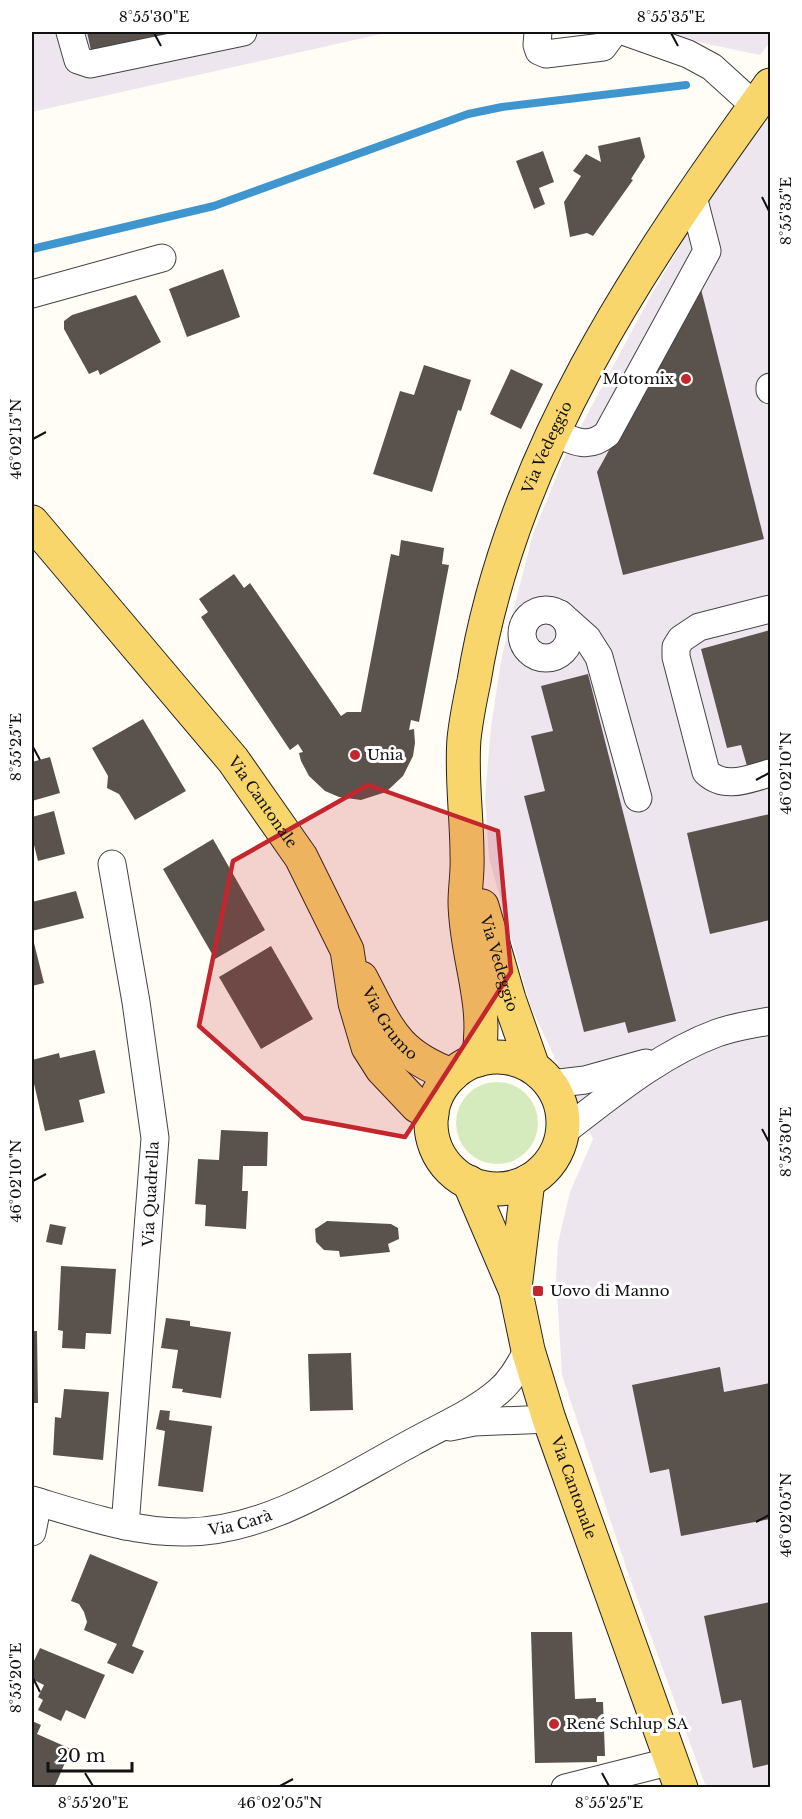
<svg xmlns="http://www.w3.org/2000/svg" width="802" height="1819" font-family="'Libre Baskerville',serif">
  <style>
    .industrial { fill: #eee6ef }
    .green { fill: #d5ebbd }
    .lines { fill: none; stroke-linecap: round; stroke-linejoin: round }
    .stream { stroke: #3f96cf; stroke-width: 8 }
    .building { fill: #5a524d }
    .minor-casing { stroke: #444; stroke-width: 29 }
    .major-casing { stroke: #222; stroke-width: 35 }
    .minor { stroke: #fff; stroke-width: 27 }
    .major { stroke: #f9d66b; stroke-width: 33 }
    .marked { fill: #c4262e; fill-opacity: 0.2; stroke: #c4262e; stroke-width: 4.5; stroke-linejoin: round }
    .ticks { fill: none; stroke: #111; stroke-width: 2 }
    .poi-dot { fill: #c4262e; stroke: #fff; stroke-width: 2 }
    .labels { text-anchor: middle; stroke-width: 6; stroke-linejoin: round; paint-order: stroke }
    .poi-label { font-size: 15px; fill: #111; stroke: #fff; text-anchor: start }
    .street-label { font-size: 15px; fill: #111; stroke: #fff }
    .neatline { fill: none; stroke: #111; stroke-width: 2 }
    .ticks-label { font-size: 15px; text-anchor: middle; fill: #111 }
  </style>
  <rect width="100%" height="100%" fill="#fffdf5"/>
  <g class="industrial">
    <path d="M32,32H390L32,112Z"/>
    <path d="M650,32H770V42L760,55Z"/>
    <path d="M770,110V1787H706L630,1579L562,1375L556,1277L558,1243L570,1192L593,1139L530,1005L489,858L485,797L491,727L502,655L533,534L564,458L649,299L710,195Z"/>
  </g>
  <circle class="green" cx="497" cy="1123" r="41"/>
  <g class="lines">
    <path class="stream" d="M32,249L214,206L468,114L502,107L686,85"/>
  </g>
  <g class="building">
    <path d="M87,32H189L92,55Z"/>
    <path d="M640,137L645,157L631,179L633,180L593,236L587,233L570,237L564,202L581,176L573,171L586,154L601,162L598,146Z"/>
    <path d="M543,151L554,182L539,188L545,204L534,209L516,161Z"/>
    <path d="M223,269L240,317L187,337L169,289Z"/>
    <path d="M700,285L764,539L623,575L597,472Z"/>
    <path d="M136,295L161,342L100,375L98,370L89,374L64,329V321L72,315Z"/>
    <path d="M424,365L471,380L461,411L458,410L432,492L373,474L400,391L414,395Z"/>
    <path d="M511,369L543,384L521,429L490,414Z"/>
    <path d="M401,540L444,548L442,564L449,565L419,722L411,720L409,730L414,729L415,743L413,756L403,776L386,792L361,800L339,797L325,791L309,776L301,761L299,753L303,752L298,744L290,750L201,617L208,612L199,599L234,574L244,588L250,583L341,716L347,712H361L391,554L399,556Z"/>
    <path d="M770,630V760L747,766L741,745L727,748L701,649Z"/>
    <path d="M588,674L676,1021L628,1033L625,1022L584,1032L524,796L545,791L531,736L553,731L541,686Z"/>
    <path d="M143,719L186,791L135,820L119,794L107,788L108,776L92,748Z"/>
    <path d="M50,757L60,793L32,801V762Z"/>
    <path d="M54,811L65,854L38,861L34,845L32,846V817Z"/>
    <path d="M770,814V920L710,934L687,833Z"/>
    <path d="M213,839L265,930L215,959L163,869Z"/>
    <path d="M76,891L84,918L32,931V902Z"/>
    <path d="M32,935L44,983L32,986Z"/>
    <path d="M271,946L313,1019L261,1049L219,977Z"/>
    <path d="M95,1050L105,1093L79,1100L84,1122L45,1131L32,1075V1060L59,1053L60,1058Z"/>
    <path d="M221,1130L268,1132L267,1166H243L242,1191H248L246,1229L205,1226L206,1205L195,1204L198,1159L219,1160Z"/>
    <path d="M327,1221L391,1224L398,1228L399,1239L388,1244L390,1252L340,1257L339,1251L324,1250L316,1242L315,1229Z"/>
    <path d="M50,1224L66,1227L62,1245L46,1242Z"/>
    <path d="M61,1266L116,1269L111,1334L86,1333L85,1349L62,1348L63,1331L58,1330Z"/>
    <path d="M166,1318L190,1321V1326L231,1332L221,1398L182,1392L183,1389L172,1388L178,1350L161,1348Z"/>
    <path d="M32,1331H37L38,1403H32Z"/>
    <path d="M351,1353L353,1410L310,1411L308,1354Z"/>
    <path d="M720,1367L724,1392L770,1383V1519L681,1536L669,1469L650,1473L632,1385Z"/>
    <path d="M64,1389L109,1392L103,1460L53,1455L55,1417L61,1418Z"/>
    <path d="M160,1410L170,1411L169,1420L212,1426L203,1492L158,1486L165,1431L156,1429Z"/>
    <path d="M90,1554L158,1582L132,1646L144,1651L133,1674L107,1663L117,1644L84,1630L87,1622L84,1612L79,1604L71,1601Z"/>
    <path d="M770,1602V1764L753,1768L741,1700L722,1704L704,1616Z"/>
    <path d="M531,1632H572L575,1699L596,1698V1702H603L605,1756H597V1762L535,1763Z"/>
    <path d="M40,1648L105,1675L85,1719L66,1710L61,1721L38,1710L43,1700L38,1697L44,1685L32,1679V1665Z"/>
    <path d="M32,1721L41,1725L37,1734L71,1749L54,1788L33,1785L32,1788Z"/>
  </g>
  <g class="lines">
    <g class="minor-casing">
      <g id="minor">
        <path d="M70,32L78,60L90,64L243,32"/>
        <path d="M538,32L537,45L539,51L546,54L603,47L614,32"/>
        <path d="M626,32L688,54L712,67L755,106"/>
        <path d="M32,294L162,258"/>
        <path d="M770,387V390"/>
        <path d="M553,432C573,441 588,450 607,434L707,251L692,193"/>
        <path d="M770,609L699,627L681,639L676,647V657L706,772C725,790 748,779 770,773"/>
        <circle cx="546" cy="634" r="24"/>
        <path d="M560,614L587,638L599,657L638,798"/>
        <path d="M112,864L136,1002L155,1138L125,1526"/>
        <path d="M551,1084L585,1080L646,1063"/>
        <path d="M563,1132C610,1096 660,1054 717,1033C734,1027 753,1024 770,1021"/>
        <path d="M450,1427L474,1422L549,1419"/>
        <path id="s1" d="M32,1500C82,1515 134,1533 187,1532C269,1531 344,1479 413,1442C442,1426 475,1412 499,1391C512,1380 520,1364 528,1350"/>
        <path d="M32,1532L38,1502"/>
        <path d="M565,1788L672,1761"/>
      </g>
    </g>
    <g class="major-casing">
      <g id="major">
        <path id="s2" d="M32,522L233,760L301,857L347,950L355,1003L368,1047L382,1069L417,1106L432,1114"/>
        <path id="s3" d="M482,906L509,999L533,1067"/>
        <path id="s4" d="M361,978C388,1029 395,1054 452,1075"/>
        <circle cx="497" cy="1123" r="66"/>
        <path id="s5" d="M478,1060C489,1002 466,959 465,903C465,887 468,871 467,855C467,817 461,777 464,739C466,720 470,700 474,681C510,457 639,266 770,85"/>
        <path id="s6" d="M528,1181L515,1288L528,1350L549,1419L681,1788"/>
        <path d="M469,1182L514,1287"/>
      </g>
    </g>
    <use href="#minor" class="minor"/>
    <use href="#major" class="major"/>
  </g>
  <path class="marked" d="M368,785L498,831L511,972L405,1137L303,1118L199,1026L233,861Z"/>
  <path class="ticks" d="M154,33L161,46M671,33L678,46M762,197L769,211M33,439L46,432M33,747L40,760M756,780L769,773M762,1129L769,1142M33,1181L46,1174M756,1522L769,1515M33,1678L40,1692M85,1773L93,1786M602,1773L609,1786M280,1786L293,1779"/>
  <g class="poi-dot">
    <circle cx="686" cy="379" r="6"/>
    <circle cx="355" cy="755" r="6"/>
    <rect x="532" y="1285" width="12" height="12" rx="3"/>
    <circle cx="554" cy="1724" r="6"/>
  </g>
  <g class="labels">
    <g class="poi-label">
      <text x="674" y="384" text-anchor="end">Motomix</text>
      <text x="367" y="760">Unia</text>
      <text x="550" y="1296">Uovo di Manno</text>
      <text x="566" y="1729">René Schlup SA</text>
    </g>
    <g class="street-label">
      <text dy="5" stroke="none"><textPath href="#s5" startOffset="627">Via Vedeggio</textPath></text>
      <text dy="5" stroke="none"><textPath href="#s2" startOffset="363">Via Cantonale</textPath></text>
      <text dy="5" stroke="none"><textPath href="#s3" startOffset="60">Via Vedeggio</textPath></text>
      <text dy="5" stroke="none"><textPath href="#s4" startOffset="54">Via Grumo</textPath></text>
      <text transform="translate(151 1194) rotate(-87)" y="5">Via Quadrella</text>
      <text dy="5" stroke="none"><textPath href="#s6" startOffset="316">Via Cantonale</textPath></text>
      <text dy="5" stroke="none"><textPath href="#s1" startOffset="213">Via Carà</textPath></text>
    </g>
  </g>
  <rect width="802" height="1819" fill="none" stroke="#ffffff" stroke-width="66"/>
  <path d="M48 1762v9h84v-9" fill="none" stroke="#111111" stroke-width="3"/>
  <text x="57" y="1762" font-size="18" fill="#111111" stroke="#ffffff" stroke-width="4.5" paint-order="stroke">20 m</text>
  <rect x="33" y="33" width="736" height="1753" class="neatline"/>
  <g class="ticks-label">
    <text x="154" y="22">8°55'30"E</text>
    <text x="671" y="22">8°55'35"E</text>
    <text transform="translate(786 211) rotate(-90)" y="5">8°55'35"E</text>
    <text transform="translate(16 439) rotate(-90)" y="5">46°02'15"N</text>
    <text transform="translate(16 747) rotate(-90)" y="5">8°55'25"E</text>
    <text transform="translate(786 773) rotate(-90)" y="5">46°02'10"N</text>
    <text transform="translate(786 1142) rotate(-90)" y="5">8°55'30"E</text>
    <text transform="translate(16 1181) rotate(-90)" y="5">46°02'10"N</text>
    <text transform="translate(786 1515) rotate(-90)" y="5">46°02'05"N</text>
    <text transform="translate(16 1678) rotate(-90)" y="5">8°55'20"E</text>
    <text x="93" y="1808">8°55'20"E</text>
    <text x="280" y="1808">46°02'05"N</text>
    <text x="609" y="1808">8°55'25"E</text>
  </g>
</svg>
